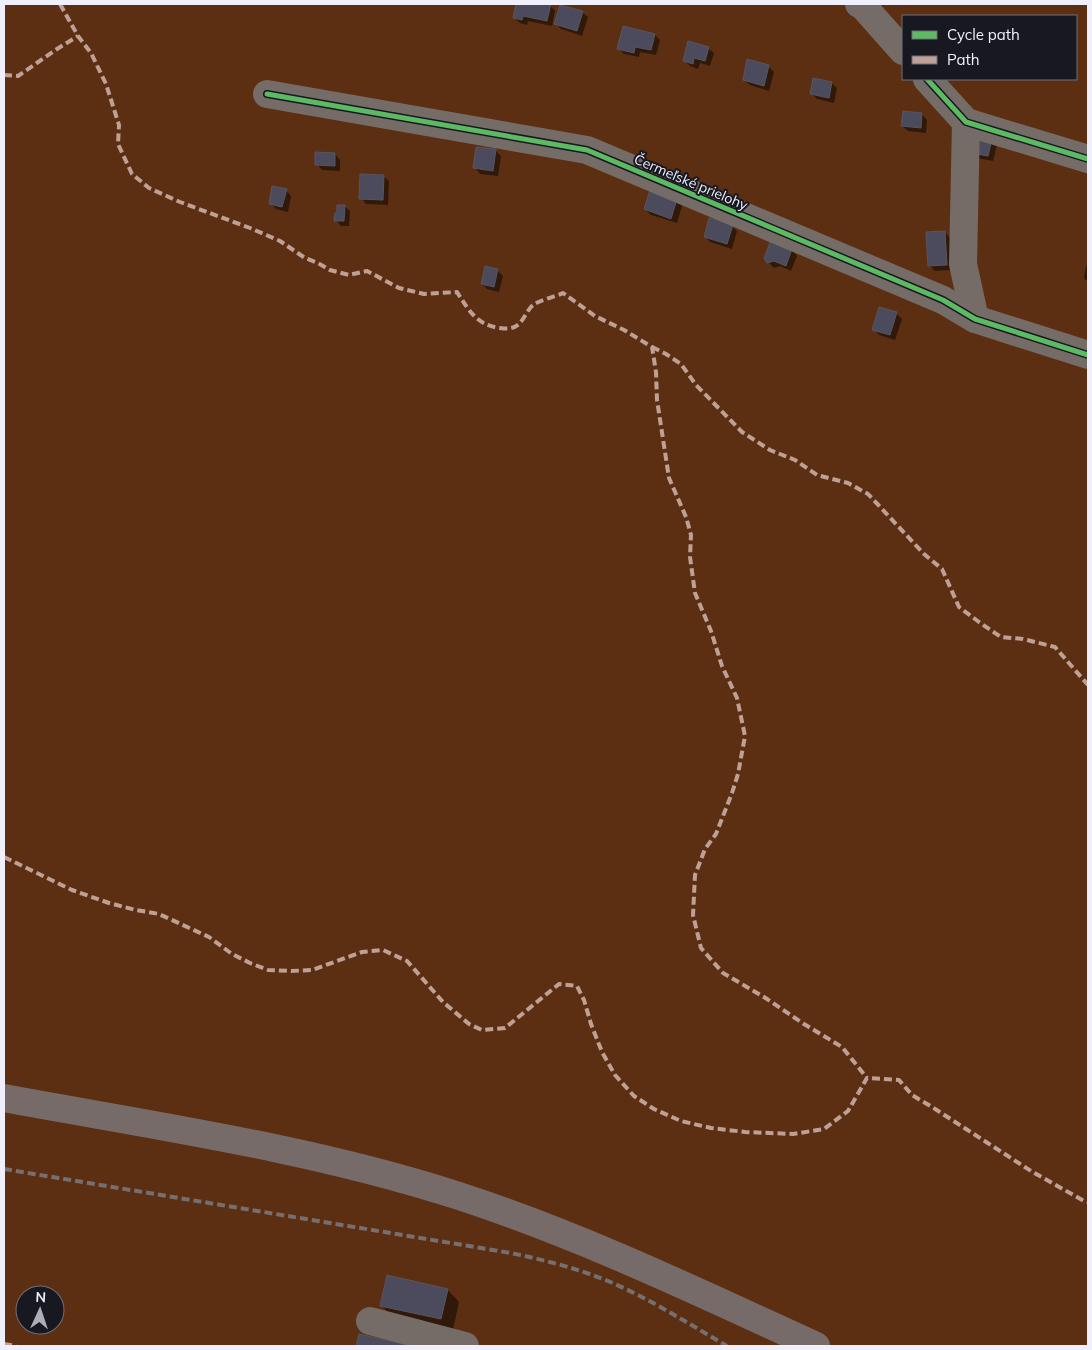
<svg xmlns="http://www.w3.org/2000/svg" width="1092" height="1350" font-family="Mulish,sans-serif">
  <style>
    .green { fill: #5d2f12; fill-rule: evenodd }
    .shadow { fill: #0007 }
    .building { fill: #4c4a5d; stroke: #565660 }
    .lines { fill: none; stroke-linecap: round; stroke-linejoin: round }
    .minor { stroke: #756b67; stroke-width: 28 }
    .major { stroke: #776b69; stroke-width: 28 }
    .rail { stroke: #756f71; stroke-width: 4; stroke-dasharray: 8 4; stroke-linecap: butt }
    .quiet { stroke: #bda197; stroke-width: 4; stroke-dasharray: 8 4; stroke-linecap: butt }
    .cycleway-casing { stroke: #181820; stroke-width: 8 }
    .cycleway { stroke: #5cba63; stroke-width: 5 }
    .labels { text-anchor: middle; stroke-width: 4; stroke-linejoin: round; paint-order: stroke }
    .street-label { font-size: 14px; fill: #f0f0fd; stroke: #181820 }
  </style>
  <rect width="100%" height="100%" fill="#33333e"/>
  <path class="green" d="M4,4H1088V1346H4ZM903,16H1076V79H903ZM25,1295H55V1325H25Z"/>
  <g class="shadow">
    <path d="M518,4H544L550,5L555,11L552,26L528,21L527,25L520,23L514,18Z"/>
    <path d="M582,12L588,17L582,36L561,29L555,23Z"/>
    <path d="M624,28L655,35L660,40L656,55L640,52L639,57L624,54L619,49Z"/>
    <path d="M708,48L714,53L710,66L700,63L698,69L690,66L684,60Z"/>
    <path d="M768,66L774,72L769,91L750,85L744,80Z"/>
    <path d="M814,79L832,83L837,88L834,103L817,99L811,93Z"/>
    <path d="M922,114L927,120L926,133L908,131L902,126Z"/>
    <path d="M975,136L997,145L993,161L977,158Z"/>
    <path d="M495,150L501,156L498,176L480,174L475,168Z"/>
    <path d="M335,154L340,160V171L322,170L317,164Z"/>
    <path d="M383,176L389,181L388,205L366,204L361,198Z"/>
    <path d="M286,190L291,196L288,212L276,209L270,203Z"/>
    <path d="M677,200L682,206L677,223L651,215L645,209Z"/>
    <path d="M344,206L350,211L349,226H341L336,220Z"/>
    <path d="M732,226L737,231L732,249L710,242L705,236Z"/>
    <path d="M945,232L950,238L952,270L935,271L929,265Z"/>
    <path d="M792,250L797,256L791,271L780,266L774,268L768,262Z"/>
    <path d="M1086,266H1088V282L1084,278Z"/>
    <path d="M497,270L503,276L499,292L487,289L482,284Z"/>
    <path d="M896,313L902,319L895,340L879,335L874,329Z"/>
    <path d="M448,1290L459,1302L453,1330L393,1318L382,1306Z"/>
  </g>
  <g class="building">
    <path d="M516,4H551L547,21L523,16L522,20L513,18Z"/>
    <path d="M560,5L583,11L577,31L554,24Z"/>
    <path d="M623,26L655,34L651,50L635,47L634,53L617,49Z"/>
    <path d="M688,41L709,47L705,61L694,58L693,64L683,61Z"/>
    <path d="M747,59L769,65L764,86L743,80Z"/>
    <path d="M813,78L832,82L829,98L810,94Z"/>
    <path d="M903,111L922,113L921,128L901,126Z"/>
    <path d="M974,135L992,139L988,156L970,153Z"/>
    <path d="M476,147L496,149L493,171L473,168Z"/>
    <path d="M315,152L335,153V166L315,165Z"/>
    <path d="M360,174L384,175L383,200L359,199Z"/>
    <path d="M272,186L287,189L282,207L269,204Z"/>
    <path d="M650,190L677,199L671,219L644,209Z"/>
    <path d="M337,205H345L344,221H334L335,213H337Z"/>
    <path d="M709,218L733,225L727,244L704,237Z"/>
    <path d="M945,231L947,265L928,266L926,232Z"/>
    <path d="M771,240L792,249L786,266L774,261L767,263L764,258Z"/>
    <path d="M485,266L498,269L494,287L481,284Z"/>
    <path d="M879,307L897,312L890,335L872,330Z"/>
    <path d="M387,1275L448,1289L441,1319L380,1306Z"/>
    <path d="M359,1334L412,1346H356Z"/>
  </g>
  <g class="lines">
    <g class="minor">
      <path d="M859,4L863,6L903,51"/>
      <path d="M927,79L966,122L1088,159"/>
      <path d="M267,94L587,150L943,300L975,319L1088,355"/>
      <path d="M966,122L963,264L975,319"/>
      <path d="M370,1321L465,1346"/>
    </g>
    <path class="major" d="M4,1098C155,1126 310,1148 456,1195C580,1235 698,1292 816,1346"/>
    <path class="rail" d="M4,1169L511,1253C554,1262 595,1273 634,1293C666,1309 696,1328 727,1346"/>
    <g class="quiet">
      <path d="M60,4L78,36L91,53L106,84L119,125L118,144L132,174L149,188L180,202L250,228L280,241L305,258L318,263L330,270L349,275L367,271L399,288L424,294L457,292C469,311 477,325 500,328C508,329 513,329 519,324C524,319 528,309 533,305C540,300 554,297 563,293L595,316L624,330L652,347L656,372L657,400L669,478L686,517L691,535L690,557L695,593L711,631L722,666L737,698L745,736L738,774L732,793L716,834L705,849L695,875L693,915L701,948L723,973L764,997L804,1024L842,1047L867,1078"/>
      <path d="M4,75L18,76L57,49L78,36"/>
      <path d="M652,347L666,354L681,364L696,385L742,432L770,450L795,460L817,475L848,483L868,494L924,554L942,569L959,607L979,622L1001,637L1023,639L1055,647L1088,685"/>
      <path d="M4,857L72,890L109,903L136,910L159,914L209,937L232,954L250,963L268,970L291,971L312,970L362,952L383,950L407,961L443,1002L469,1024L482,1030L505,1028L559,984L577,986L584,1000L591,1024L602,1052L615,1075L634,1096L654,1109L681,1121L711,1128L745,1132L793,1134L824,1129L848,1111L867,1078L899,1080L912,1095L932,1107L1031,1171L1084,1201L1088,1202"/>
      <path d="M4,1344L16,1346"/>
    </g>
    <g class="cycleway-casing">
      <g id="cycleway">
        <path d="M927,79L966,122L1088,159"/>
        <path d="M267,94L587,150L943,300L975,319L1088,355"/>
      </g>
    </g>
    <use href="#cycleway" class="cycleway"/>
  </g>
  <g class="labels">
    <g class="street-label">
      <text transform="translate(691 182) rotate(23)" y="5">Čermeľské prielohy</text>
    </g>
  </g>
  <rect width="1092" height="1350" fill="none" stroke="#f0f0fd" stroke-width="10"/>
  <rect x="902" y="15" width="175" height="65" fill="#181820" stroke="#6e6e78"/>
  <rect x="912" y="31" width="25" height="8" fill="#5cba63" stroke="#6e6e78"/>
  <text x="947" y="40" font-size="15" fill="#f0f0fd">Cycle path</text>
  <rect x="912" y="56" width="25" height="8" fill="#bda197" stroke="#6e6e78"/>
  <text x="947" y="65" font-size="15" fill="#f0f0fd">Path</text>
  <g transform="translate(40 1310) rotate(3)"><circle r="24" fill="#181820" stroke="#6e6e78"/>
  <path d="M0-4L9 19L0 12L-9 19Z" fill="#aeaeba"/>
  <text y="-8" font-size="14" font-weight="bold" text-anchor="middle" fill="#f0f0fd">N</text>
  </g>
</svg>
